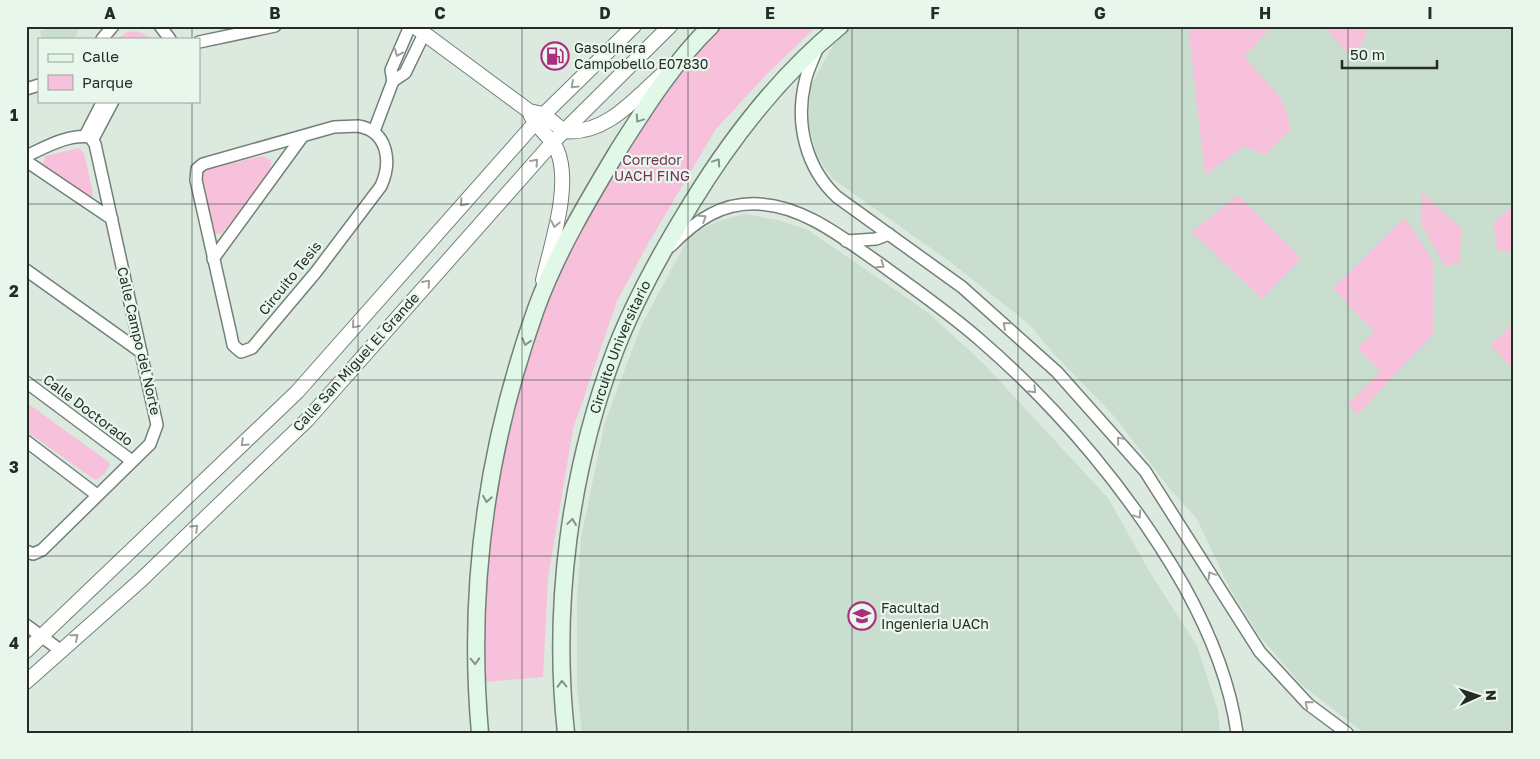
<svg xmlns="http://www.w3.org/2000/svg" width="1540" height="759" font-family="'Golos Text',sans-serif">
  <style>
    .built { fill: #caded0 }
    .green { fill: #f7c1dc }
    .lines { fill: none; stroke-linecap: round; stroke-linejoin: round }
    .minor-casing { stroke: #738077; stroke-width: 14 }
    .tertiary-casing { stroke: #738077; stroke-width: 16 }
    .secondary-casing { stroke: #738077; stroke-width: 19 }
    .minor { stroke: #fff; stroke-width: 11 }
    .tertiary { stroke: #fff; stroke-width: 14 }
    .secondary { stroke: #e1f8e8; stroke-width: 16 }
    .oneway { stroke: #9da09e }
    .oneway2 { stroke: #839288 }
    .grid { fill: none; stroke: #252b27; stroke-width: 1; stroke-opacity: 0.55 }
    .labels { text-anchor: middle; stroke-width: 4.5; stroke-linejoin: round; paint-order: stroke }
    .poi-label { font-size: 14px; fill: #252b27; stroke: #e8f6ec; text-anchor: start }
    .park-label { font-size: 14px; fill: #762f59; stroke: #e8f6ec }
    .street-label { font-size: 14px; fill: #252b27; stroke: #e8f6ec }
    .neatline { fill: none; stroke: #252b27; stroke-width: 2 }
    .grid-label { font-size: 16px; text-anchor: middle; font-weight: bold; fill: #252b27 }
  </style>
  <rect width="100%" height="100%" fill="#dbe9df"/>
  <g class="built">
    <path d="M56,26H81L74,39H42L40,31Z"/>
    <path d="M852,26H1514V733H1364L1302,685L1261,638L1230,589L1197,519L1169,488L1114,416L1053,353L1029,324L949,261L833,179L817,157L809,124L810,87L836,40Z"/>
    <path d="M744,214L778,220L808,230L926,311L983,363L1108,498L1151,574L1197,646L1218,711L1220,733H582L577,689V600L581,538L605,422L641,326L690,235L716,222Z"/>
  </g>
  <g class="green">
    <path d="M719,26H817L767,74L716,129L649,242L617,301L573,429L548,578L543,677L485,682L484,564L510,410L550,294L567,253L623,148L686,64Z"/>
    <path d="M1188,26H1272L1244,57L1282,99L1291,128L1265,155L1244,146L1205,175Z"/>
    <path d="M1323,26H1365L1368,29L1358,53L1349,54Z"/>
    <path d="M137,31L153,39H117L127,32Z"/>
    <path d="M79,148L84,153L93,193L91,198L86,199L43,164L45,156Z"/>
    <path d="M262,156L271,160L270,176L221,234H214L212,231L202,174L208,169Z"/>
    <path d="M1421,192L1462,229L1459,263L1445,266L1422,226Z"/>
    <path d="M1238,195L1301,258L1262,299L1192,232Z"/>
    <path d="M1514,204V251H1497L1493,224Z"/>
    <path d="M1405,218L1433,261V334L1358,414L1348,405L1380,371L1357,348L1374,332L1333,288Z"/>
    <path d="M1514,323V363L1510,366L1490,345Z"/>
    <path d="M26,402L110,463C108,470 102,478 95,480L26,431Z"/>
  </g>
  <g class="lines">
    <g class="minor-casing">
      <g id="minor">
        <path d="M160,26L170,39"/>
        <path d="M102,39L113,26"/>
        <path d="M199,42L275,26"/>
        <path d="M817,49C813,60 807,71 805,82C795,124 806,168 837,197L962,287L1057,372L1145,471L1260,652L1308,704L1347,733"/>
        <path d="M393,81L391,70L410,26"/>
        <path d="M26,89L39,85"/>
        <path d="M358,126C388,131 392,162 381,186L316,272L252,348L241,352L233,345L231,335L196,180L197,169L203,164L334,127Z"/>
        <path d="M374,131L393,81L405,73L424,34"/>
        <path d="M85,136L103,101"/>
        <path d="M93,139L113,101"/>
        <path d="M26,156C46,147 68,134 90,137L95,144L157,425L150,444L42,550L33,554L26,551"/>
        <path d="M26,161L112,219"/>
        <path d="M846,241L876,239L889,234"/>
        <path d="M671,246C696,220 722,202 759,204C804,206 844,239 879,263C913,288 948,312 980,340C1060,409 1132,495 1184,586C1209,631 1230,682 1237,733"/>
        <path d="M213,259L302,137"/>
        <path d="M26,270L141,352"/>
        <path d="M26,382L132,461"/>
        <path d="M26,441L97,495"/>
        <path d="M26,625L60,650"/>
      </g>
    </g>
    <g class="tertiary-casing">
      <g id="tertiary">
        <path d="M414,26L529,111L543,114L564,131C607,136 638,95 667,70"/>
        <path d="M531,116C538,129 551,137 557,150C572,185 551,245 543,280"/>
        <path d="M26,651L297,392L535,123L634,26"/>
        <path d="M26,682L141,580L307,420L553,142L670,26"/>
      </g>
    </g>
    <g class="secondary-casing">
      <g id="secondary">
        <path d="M480,733C467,588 487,446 536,309C556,254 587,202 617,152C645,108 673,63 711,26"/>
        <path id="s1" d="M566,733C552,606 570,470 615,351C635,299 662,251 691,204C732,137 779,76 840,26"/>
      </g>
    </g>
    <use href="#minor" class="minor"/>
    <use href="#tertiary" class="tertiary"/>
    <use href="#secondary" class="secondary"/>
  </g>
  <defs><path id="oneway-chevron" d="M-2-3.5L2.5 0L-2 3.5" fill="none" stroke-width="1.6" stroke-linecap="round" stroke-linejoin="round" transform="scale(1.25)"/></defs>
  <g class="oneway">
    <use href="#oneway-chevron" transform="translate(398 53) rotate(114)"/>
    <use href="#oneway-chevron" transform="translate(574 85) rotate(137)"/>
    <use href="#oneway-chevron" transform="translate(535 162) rotate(-48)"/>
    <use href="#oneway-chevron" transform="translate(463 203) rotate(132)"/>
    <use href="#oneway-chevron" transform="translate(703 218) rotate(-33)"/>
    <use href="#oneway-chevron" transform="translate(555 224) rotate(102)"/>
    <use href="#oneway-chevron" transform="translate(881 265) rotate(35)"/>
    <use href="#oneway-chevron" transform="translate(427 283) rotate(-49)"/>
    <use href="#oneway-chevron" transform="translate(355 325) rotate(131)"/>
    <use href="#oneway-chevron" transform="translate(1006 325) rotate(-139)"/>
    <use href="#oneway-chevron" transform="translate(1033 390) rotate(46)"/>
    <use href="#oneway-chevron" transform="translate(1120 440) rotate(-130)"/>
    <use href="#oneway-chevron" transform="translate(244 443) rotate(136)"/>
    <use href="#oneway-chevron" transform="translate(1138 515) rotate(56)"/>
    <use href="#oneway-chevron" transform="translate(195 528) rotate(-44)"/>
    <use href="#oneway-chevron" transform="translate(1211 575) rotate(-121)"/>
    <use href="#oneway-chevron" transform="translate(75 637) rotate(-41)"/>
    <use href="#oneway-chevron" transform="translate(1308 704) rotate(-139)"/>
  </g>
  <g class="oneway2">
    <use href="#oneway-chevron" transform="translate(639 119) rotate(124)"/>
    <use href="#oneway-chevron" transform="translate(717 162) rotate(-56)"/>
    <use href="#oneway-chevron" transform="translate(526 342) rotate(107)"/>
    <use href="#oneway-chevron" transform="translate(487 499) rotate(99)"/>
    <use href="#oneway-chevron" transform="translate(572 522) rotate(-82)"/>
    <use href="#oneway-chevron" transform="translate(475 661) rotate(88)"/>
    <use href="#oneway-chevron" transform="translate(562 684) rotate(-91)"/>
  </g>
  <path class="grid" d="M192,26V39M358,26V733M522,26V733M688,26V733M852,26V733M1018,26V733M1182,26V733M1348,26V733M192,101V733M26,204H1514M26,380H1514M26,556H1514"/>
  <defs>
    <g id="fuel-ring" transform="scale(1.4375)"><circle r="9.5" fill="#e8f6ec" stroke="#ac2e7d" stroke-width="1.5"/><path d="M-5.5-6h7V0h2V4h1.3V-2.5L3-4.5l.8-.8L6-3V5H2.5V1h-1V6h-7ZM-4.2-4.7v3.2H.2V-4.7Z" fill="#ac2e7d"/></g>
    <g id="school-ring" transform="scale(1.4375)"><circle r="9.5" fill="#e8f6ec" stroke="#ac2e7d" stroke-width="1.5"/><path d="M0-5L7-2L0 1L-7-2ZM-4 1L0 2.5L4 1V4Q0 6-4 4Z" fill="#ac2e7d"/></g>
  </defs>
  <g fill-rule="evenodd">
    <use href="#fuel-ring" x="555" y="56"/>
    <use href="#school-ring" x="862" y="616"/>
  </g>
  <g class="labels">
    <g class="poi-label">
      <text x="574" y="53">Gasolinera<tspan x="574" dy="16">Campobello E07830</tspan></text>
      <text x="881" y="613">Facultad<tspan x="881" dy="16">Ingenieria UACh</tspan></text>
    </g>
    <g class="park-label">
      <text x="652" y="165">Corredor<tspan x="652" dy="16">UACH FING</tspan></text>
    </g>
    <g class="street-label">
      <text transform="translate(290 278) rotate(-51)" y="5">Circuito Tesis</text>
      <text transform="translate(139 341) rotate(77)" y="5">Calle Campo del Norte</text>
      <text dy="5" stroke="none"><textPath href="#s1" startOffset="394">Circuito Universitario</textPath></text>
      <text transform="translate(356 362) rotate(-48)" y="5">Calle San Miguel El Grande</text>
      <text transform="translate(88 410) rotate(37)" y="5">Calle Doctorado</text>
    </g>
  </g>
  <rect width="1540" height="759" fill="none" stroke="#e8f6ec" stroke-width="55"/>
  <rect x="38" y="38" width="162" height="65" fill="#e8f6ec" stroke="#9aa59d"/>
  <rect x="48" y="54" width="25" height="8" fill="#e1f8e8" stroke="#9aa59d"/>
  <text x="82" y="62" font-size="15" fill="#252b27">Calle</text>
  <rect x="48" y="75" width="25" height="15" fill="#f7c1dc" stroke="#9aa59d"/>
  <text x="82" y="88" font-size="15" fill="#252b27">Parque</text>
  <g transform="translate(1478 696) rotate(87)" stroke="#e8f6ec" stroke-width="4" paint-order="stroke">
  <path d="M0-4L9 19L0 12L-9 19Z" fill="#252b27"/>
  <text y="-8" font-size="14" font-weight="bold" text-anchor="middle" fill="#252b27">N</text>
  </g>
  <path d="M1342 60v8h95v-8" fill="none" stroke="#252b27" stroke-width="2.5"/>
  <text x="1350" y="60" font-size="15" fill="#252b27" stroke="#e8f6ec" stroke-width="4" paint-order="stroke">50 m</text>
  <rect x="28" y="28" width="1484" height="704" class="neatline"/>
  <g class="grid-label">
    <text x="110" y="19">A</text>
    <text x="275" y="19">B</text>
    <text x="440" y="19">C</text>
    <text x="605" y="19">D</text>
    <text x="770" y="19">E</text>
    <text x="935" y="19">F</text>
    <text x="1100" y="19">G</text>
    <text x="1265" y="19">H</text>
    <text x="1430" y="19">I</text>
    <text x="14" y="121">1</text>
    <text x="14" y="297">2</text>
    <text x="14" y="473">3</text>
    <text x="14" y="649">4</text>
  </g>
</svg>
